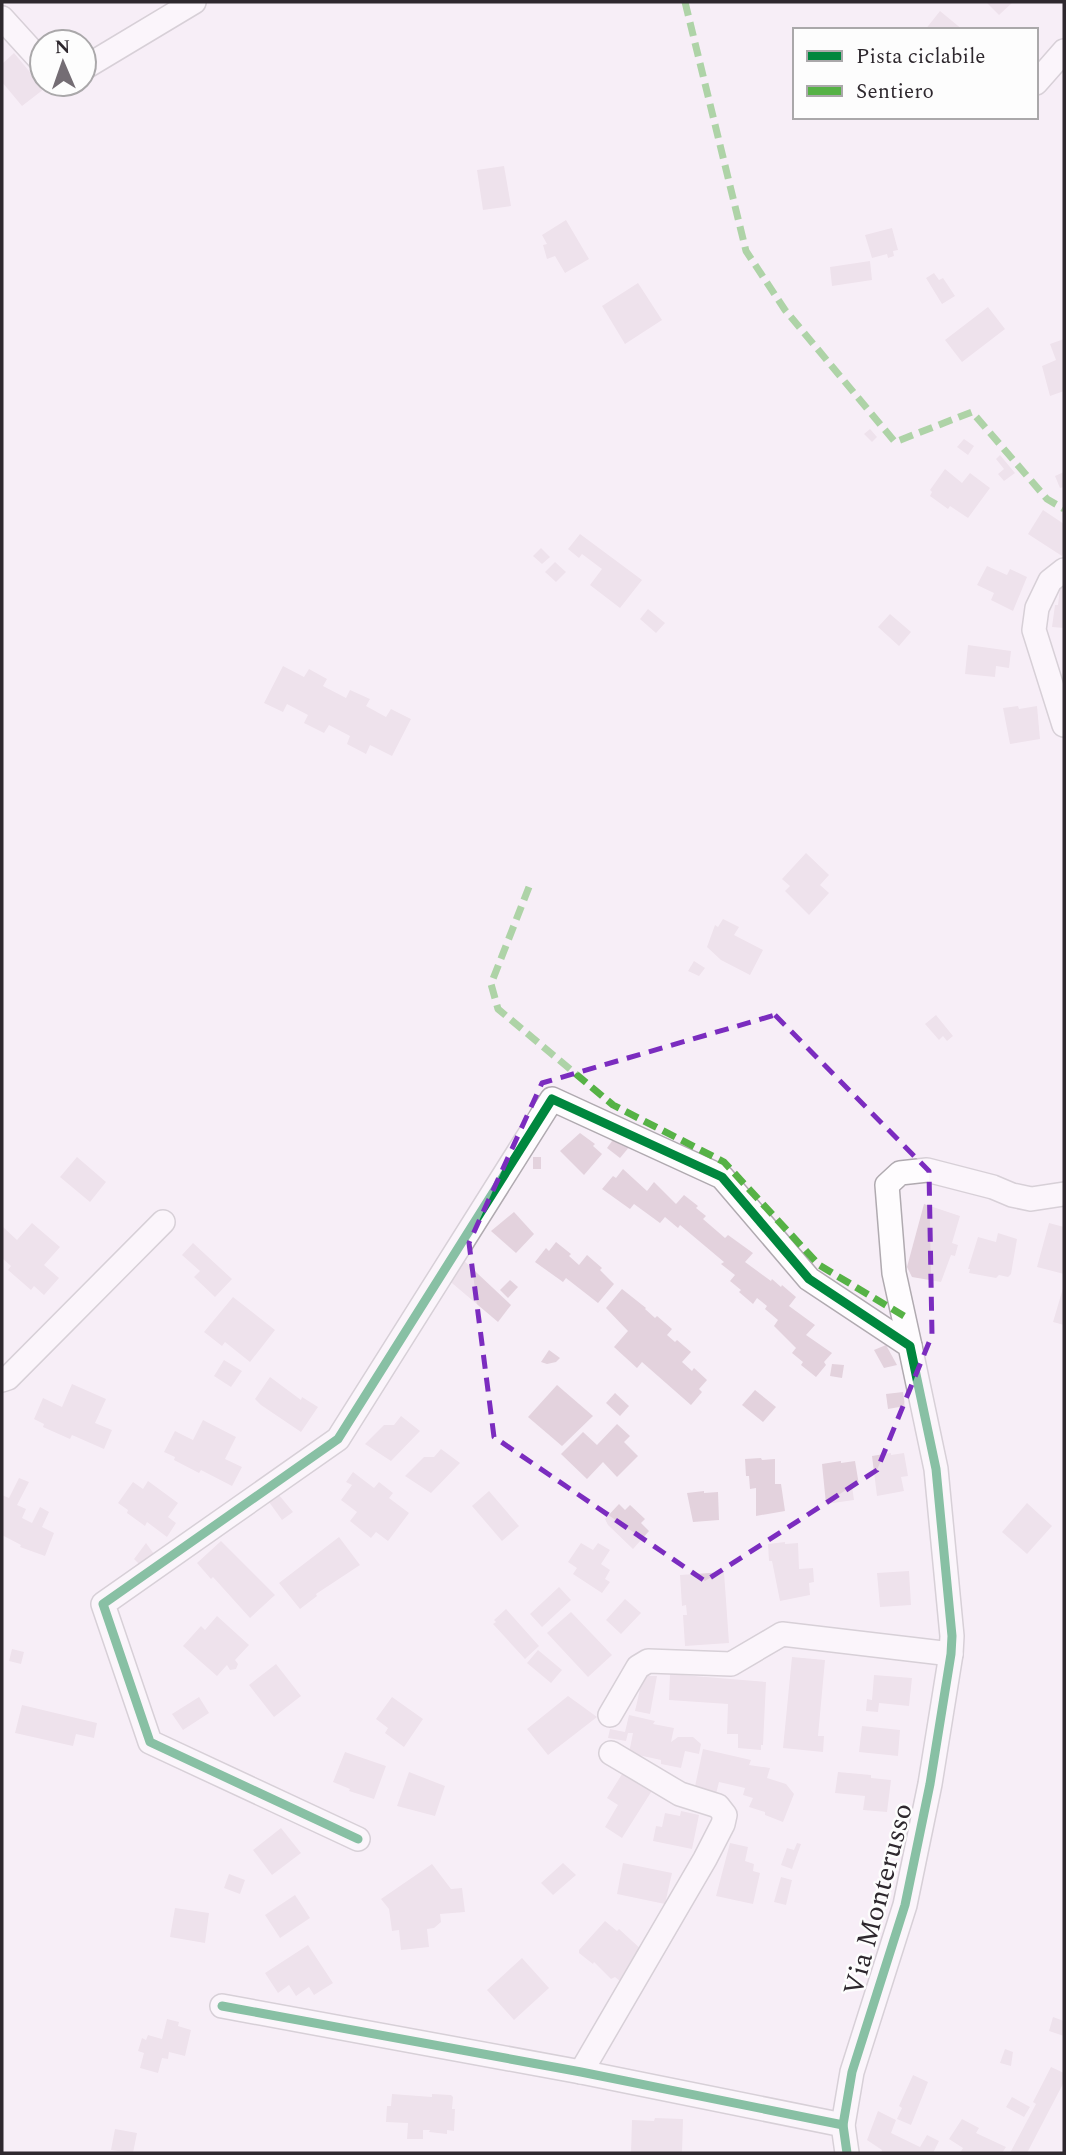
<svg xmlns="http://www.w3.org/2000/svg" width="1066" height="2155" font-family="Spectral,serif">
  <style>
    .building { fill: #e3d2dd }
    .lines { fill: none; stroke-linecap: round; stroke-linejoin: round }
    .minor-casing { stroke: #b0aab0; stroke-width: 26 }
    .minor { stroke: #fefcfe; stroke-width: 23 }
    .quiet { stroke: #56b246; stroke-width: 7; stroke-dasharray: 14 7; stroke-linecap: butt }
    .cycleway-casing { stroke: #fdfdfd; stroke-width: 13 }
    .cycleway { stroke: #00873e; stroke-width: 9 }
    .marked { fill: none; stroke: #7b2cbf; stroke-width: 5; stroke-dasharray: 14 9; stroke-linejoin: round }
    .labels { text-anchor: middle; stroke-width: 5; stroke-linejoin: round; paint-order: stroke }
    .street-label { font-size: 28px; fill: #2e282e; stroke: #fdfdfd }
  </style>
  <rect width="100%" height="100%" fill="#f7eef7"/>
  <g class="building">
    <path d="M988,2H1013L999,15L987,3Z"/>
    <path d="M940,11L963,30H925Z"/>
    <path d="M14,53L44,89L22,106L2,82V64Z"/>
    <path d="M504,166L511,206L483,210L477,170Z"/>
    <path d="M566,220L589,259L565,273L555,256L547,259L543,245L547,244L542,235Z"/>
    <path d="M892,228L898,250L893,251L894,256L888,258L887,254L872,258L865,235Z"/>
    <path d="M870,261L872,280L832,286L830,267Z"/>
    <path d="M934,273L939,280L943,278L955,296L942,304L926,278Z"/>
    <path d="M638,283L662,320L625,344L602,306Z"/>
    <path d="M988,307L1005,329L962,362L945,340Z"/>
    <path d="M1064,339V391L1050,396L1042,366L1056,360L1050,344Z"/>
    <path d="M870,429L877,437L872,442L864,434Z"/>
    <path d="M964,439L974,446L968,455L957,447Z"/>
    <path d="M1000,455L1015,473L1004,481L998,474L1004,469L996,459Z"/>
    <path d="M945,469L962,483L970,473L990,488L968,518L950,506L948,509L930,496L932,492L930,490Z"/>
    <path d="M1064,472V487L1060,488L1055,476Z"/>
    <path d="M1043,510L1064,524V552L1062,556L1028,534Z"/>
    <path d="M580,534L642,580L620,608L590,585L602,569L582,554L579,558L568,549Z"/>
    <path d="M541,548L550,557L542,564L533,556Z"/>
    <path d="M555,562L566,572L556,582L545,572Z"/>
    <path d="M987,566L1007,575L1010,569L1027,577L1013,611L991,600L994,593L977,585Z"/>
    <path d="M1060,588H1064V628L1052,627L1055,605H1058Z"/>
    <path d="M648,609L665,623L656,633L640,619Z"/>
    <path d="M890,614L911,632L899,646L878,627Z"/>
    <path d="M968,645L1011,651L1009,668L996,666L995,677L965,674Z"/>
    <path d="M283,666L304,677L309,669L327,679L323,686L346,698L350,690L370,699L366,706L386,717L391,709L411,719L392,756L370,745L366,754L347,744L350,736L329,725L324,733L304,723L308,715L287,704L283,712L264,703Z"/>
    <path d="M1018,706L1019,709L1037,706L1040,739L1010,744L1003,708Z"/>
    <path d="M806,853L829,875L820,885L829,893L809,915L785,891L790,886L782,879Z"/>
    <path d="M723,919L739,927L734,935L763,950L750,975L721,960L707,947L715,925L718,927Z"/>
    <path d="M694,961L705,968L699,976L688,971Z"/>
    <path d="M936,1015L953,1036L947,1041L943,1036L939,1040L925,1024Z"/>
    <path d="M580,1133L595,1144L593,1146L602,1154L584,1175L560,1151Z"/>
    <path d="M618,1133L635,1140L620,1158L607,1148Z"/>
    <path d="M77,1157L106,1182L90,1202L60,1177Z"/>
    <rect x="533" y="1157" width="8" height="12"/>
    <path d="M623,1169L647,1191L654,1182L676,1204L684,1195L698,1206L696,1208L706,1216L703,1219L725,1238L728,1235L753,1253L745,1262L771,1281L772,1279L781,1287L782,1285L796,1297L789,1306L815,1325L806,1335L832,1353L824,1362L826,1365L816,1377L801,1365L803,1362L792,1353L796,1348L774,1326L778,1320L765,1309L767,1306L757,1298L753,1304L739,1292L741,1290L730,1281L735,1275L721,1264L724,1262L680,1225L678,1228L665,1217L660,1223L634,1204L630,1209L602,1189L613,1176L616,1178Z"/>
    <path d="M924,1204L960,1216L952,1243L958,1245L955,1256L951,1255L941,1282L912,1277L907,1267Z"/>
    <path d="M514,1212L534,1234L516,1253L491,1231Z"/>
    <path d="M32,1223L60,1247L44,1265L59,1278L44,1295L34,1286L31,1290L8,1270L11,1266L2,1258V1229L3,1227L17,1240Z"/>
    <path d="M1049,1223L1064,1227V1274L1037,1267Z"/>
    <path d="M998,1233L1017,1239L1011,1274L1008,1277L999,1275L996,1278L969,1273L970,1269H968L978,1237L996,1242Z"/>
    <path d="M556,1242L571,1254L569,1256L579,1265L587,1255L602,1268L600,1270L614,1284L598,1303L566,1278L563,1282L535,1262L546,1248L549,1251Z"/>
    <path d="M193,1243L232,1279L215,1297L194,1277L200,1271L182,1255Z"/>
    <path d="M460,1257L511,1305L498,1322L446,1278Z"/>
    <path d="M510,1280L518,1287L508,1298L500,1290Z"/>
    <path d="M1064,1285V1325L1053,1322Z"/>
    <path d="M622,1289L646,1308L645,1309L655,1318L657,1316L672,1329L667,1335L675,1342L677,1340L691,1352L682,1362L692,1371L694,1368L707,1380L699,1389L702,1392L691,1405L642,1362L637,1368L614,1347L628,1331L606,1308Z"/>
    <path d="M233,1297L275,1330L250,1362L225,1342L222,1346L204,1332Z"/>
    <path d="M886,1345L897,1365L884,1368L874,1350Z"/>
    <path d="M549,1350L560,1358L556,1362L547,1364L541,1362Z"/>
    <path d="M224,1360L242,1371L231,1387L214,1376Z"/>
    <path d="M832,1364L844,1365L842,1378L830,1376Z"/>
    <path d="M270,1377L301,1400L302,1397L318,1407L301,1432L261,1405L255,1399Z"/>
    <path d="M72,1384L106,1399L95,1423L112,1430L104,1449L72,1435L70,1439L43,1427L44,1424L34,1419L43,1398L62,1407Z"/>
    <path d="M557,1385L593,1416L562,1446L528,1417Z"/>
    <path d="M755,1390L776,1407L763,1422L742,1405Z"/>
    <path d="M903,1392L905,1406L888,1409L886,1394Z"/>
    <path d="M615,1393L629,1406L620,1416L606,1403Z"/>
    <path d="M401,1416L420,1431L391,1461L365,1444L384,1425H394Z"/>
    <path d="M203,1420L236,1437L225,1459L242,1467L232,1486L201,1470L199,1473L174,1460L175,1457L164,1452L175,1431L193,1440Z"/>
    <path d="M617,1424L630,1436L624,1442L638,1456L617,1477L603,1462L587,1479L561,1454L583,1432L597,1445Z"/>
    <path d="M441,1449L460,1463L431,1493L405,1476L424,1457H434Z"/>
    <path d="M891,1453V1455L904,1453L908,1476L901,1477L904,1491L877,1496L872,1456Z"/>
    <path d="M761,1458L762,1460L775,1459V1484H781L785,1511L756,1516V1488L750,1489L749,1476H746L745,1459Z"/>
    <path d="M841,1461V1463L855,1461L859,1485L852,1486L854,1500L826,1504L822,1464Z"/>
    <path d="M353,1472L374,1488L379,1482L393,1493L389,1498L409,1513L388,1541L376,1532L371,1538L350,1521L357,1512L341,1500L352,1485L346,1482Z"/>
    <path d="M19,1478L29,1482L17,1505L26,1509L22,1518L32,1523L40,1507L49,1512L42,1527L54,1533L45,1556L20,1547L21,1545L2,1535V1495L9,1498Z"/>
    <path d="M148,1481L178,1503L168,1517L176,1523L167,1537L147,1522L145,1526L127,1513L128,1510L118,1503L133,1482L143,1489Z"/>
    <path d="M489,1491L519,1526L502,1541L472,1506Z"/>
    <path d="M704,1491V1493L718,1492L719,1520L693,1522L687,1493Z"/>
    <path d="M279,1495L293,1512L282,1520L269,1502Z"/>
    <path d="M1027,1503L1052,1526L1027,1554L1002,1532Z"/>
    <path d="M619,1504L625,1510L630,1505L645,1519L641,1523L649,1531L633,1549L608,1525L605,1519Z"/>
    <path d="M339,1537L360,1565L316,1594L317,1596L300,1609L279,1583Z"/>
    <path d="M221,1541L275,1595L250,1618L213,1577L211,1579L197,1563Z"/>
    <path d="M785,1542V1544L798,1543L799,1569L813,1568L814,1582L809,1583L810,1595L780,1601L772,1561H769L768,1544Z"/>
    <path d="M146,1543L154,1554L140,1565L134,1559Z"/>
    <path d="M581,1543L593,1550L598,1543L610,1550L601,1564L610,1570L605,1579L610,1582L602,1593L573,1574L577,1568L568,1562Z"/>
    <path d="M909,1571L911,1605L880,1607L877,1573Z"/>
    <path d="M724,1572L729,1643L685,1646L683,1615H687L686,1605L682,1606L680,1575Z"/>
    <path d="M559,1587L571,1600L542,1627L530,1614Z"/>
    <path d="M625,1599L641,1613L621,1634L606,1620Z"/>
    <path d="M506,1609L539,1646L525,1659L493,1624L496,1622L494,1620Z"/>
    <path d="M571,1612L612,1655L588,1677L547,1633Z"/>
    <path d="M217,1616L249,1645L235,1660L238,1664L236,1669L230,1670L227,1665L217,1676L183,1646L201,1626L205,1630Z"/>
    <path d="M12,1649L24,1652L21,1664L9,1661Z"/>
    <path d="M538,1650L562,1670L551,1683L527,1663Z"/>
    <path d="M792,1657L825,1660L818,1736H824L823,1752L783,1748Z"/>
    <path d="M276,1664L301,1696L274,1717L249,1685Z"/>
    <path d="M670,1674L766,1682L763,1745H761V1750L738,1748V1734H727L728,1704L669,1700Z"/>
    <path d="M874,1675L912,1678L909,1706L879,1703L878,1712L866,1711L867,1699L872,1700Z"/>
    <path d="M643,1676H657L650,1714L635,1711Z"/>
    <path d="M568,1696L597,1717L548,1755L527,1729Z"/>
    <path d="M199,1697L209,1713L183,1730L172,1714Z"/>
    <path d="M392,1697L423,1719L404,1747L385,1733L388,1728L376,1719Z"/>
    <path d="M22,1705L97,1723L94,1738L76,1734L73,1746L15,1733Z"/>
    <path d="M629,1715L655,1721L653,1724L674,1728L671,1742L678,1737H693L701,1744L699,1754L685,1751L681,1768L661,1764V1760L629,1753L633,1733H628L626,1741L608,1738L610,1729L625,1732Z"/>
    <path d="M862,1726L900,1730L898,1756L859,1752Z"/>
    <path d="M703,1749L751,1760L749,1765L770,1768L767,1778L786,1784L794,1794L783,1822L765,1815V1812L749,1807L753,1798L743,1795L745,1788L719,1782L716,1794L694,1791Z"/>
    <path d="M345,1752L386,1766L374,1799L349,1791L350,1789L333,1782Z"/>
    <path d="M624,1771L653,1789L622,1838L605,1827L618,1805L607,1798Z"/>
    <path d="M409,1772L445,1786L435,1816L397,1806Z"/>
    <path d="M838,1772L871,1775V1778L891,1780L887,1812L863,1810L865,1796L835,1793Z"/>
    <path d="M681,1811L699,1815L692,1849L653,1841L656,1826L662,1827L665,1813L680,1816Z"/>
    <path d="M281,1828L301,1853L272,1875L253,1850Z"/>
    <path d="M730,1843L748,1847L745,1861L754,1864L753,1871L760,1873L753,1904L716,1896Z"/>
    <path d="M797,1843L801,1844L792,1869L781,1865L787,1848L794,1850Z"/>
    <path d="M563,1863L576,1875L553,1895L541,1883Z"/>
    <path d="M623,1863L672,1873L665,1904L617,1894Z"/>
    <path d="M432,1864L451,1889L462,1888L465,1912L440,1914L441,1922L434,1928L427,1929L429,1947L401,1950L399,1930L392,1931L389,1909L381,1899Z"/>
    <path d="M229,1874L245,1880L240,1894L224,1888Z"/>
    <path d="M781,1877L792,1880L786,1905L774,1902Z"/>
    <path d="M295,1895L310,1918L280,1938L265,1915Z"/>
    <path d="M175,1908L209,1913L205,1943L170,1937Z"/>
    <path d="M605,1921L617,1931L619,1929L643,1951L625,1985L615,1977L611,1979L594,1962L593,1964L579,1953V1950Z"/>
    <path d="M308,1945L333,1983L314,1995L309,1987L296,1996L289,1985L278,1993L265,1973Z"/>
    <path d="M522,1958L549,1988L514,2020L487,1990Z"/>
    <path d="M1053,2017L1064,2021V2036L1049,2031Z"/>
    <path d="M167,2019L179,2022L178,2026L191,2030L185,2056L169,2052L168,2059L162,2058L158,2073L140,2068L144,2053L138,2051L142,2038L146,2040L148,2035L162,2039Z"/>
    <path d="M1005,2049L1013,2052L1011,2066L1000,2063Z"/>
    <path d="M1051,2067L1064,2073V2082L1027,2153H1010L1036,2104L1033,2102Z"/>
    <path d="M913,2075L928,2082L911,2125L897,2119L902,2108L899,2106Z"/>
    <path d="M392,2094L432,2097V2094L451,2095L453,2097L452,2109H455L454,2131L447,2130V2134L429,2132L430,2130H423V2139H407L408,2123L386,2122L387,2106H391Z"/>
    <path d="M1012,2097L1030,2107L1024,2117L1006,2107Z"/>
    <path d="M878,2111L896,2120L891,2133L920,2147L927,2135L939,2141L933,2153H881L882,2150L867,2140Z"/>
    <path d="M655,2118L683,2119L682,2153H631L632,2120L654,2121Z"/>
    <path d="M962,2119L979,2128L976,2133L1006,2147L1002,2153H960L963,2148L949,2139Z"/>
    <path d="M115,2129L137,2133L133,2153L111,2150Z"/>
  </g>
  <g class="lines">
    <g class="minor-casing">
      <g id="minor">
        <path d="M2,18L42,62"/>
        <path d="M84,68L194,2"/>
        <path d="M1036,83L1064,51"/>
        <path d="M1064,570L1050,581L1037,608L1034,630L1064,725"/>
        <path d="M910,1346L894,1273L887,1185L900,1173L927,1170L993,1187L1012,1195L1031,1199L1064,1194"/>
        <path d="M2,1380L8,1378L163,1222"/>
        <path d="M610,1715L638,1667L648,1661L731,1664L782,1634L951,1654"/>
        <path d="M358,1839L150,1742L103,1604L338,1439L552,1099L722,1177L809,1279L910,1346L936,1469L952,1636L951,1654L930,1784L905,1905L852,2072L843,2125L847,2153"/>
        <path d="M222,2006L581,2072L843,2125"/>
        <path d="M581,2072L705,1859L723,1824L725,1815L718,1806L680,1794L611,1753"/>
      </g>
    </g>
    <use href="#minor" class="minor"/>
    <g class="quiet">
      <path d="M685,2L746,251L785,310L895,442L972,412L1047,499L1064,509"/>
      <path d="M529,887L491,984L498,1009L613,1105L724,1162L819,1265L904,1316"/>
    </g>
    <g class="cycleway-casing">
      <g id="cycleway">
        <path d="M358,1839L150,1742L103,1604L338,1439L552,1099L722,1177L809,1279L910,1346L936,1469L952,1636L951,1654L930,1784L905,1905L852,2072L843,2125L847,2153"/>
        <path d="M222,2006L581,2072L843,2125"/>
      </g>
    </g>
    <use href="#cycleway" class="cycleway"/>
  </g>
  <path d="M0 0H1066V2155H0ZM775,1015L929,1171L932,1335L877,1470L705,1581L494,1437L469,1243L542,1083Z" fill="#f7eef7" fill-opacity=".55" fill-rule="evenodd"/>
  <path class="marked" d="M775,1015L929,1171L932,1335L877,1470L705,1581L494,1437L469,1243L542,1083Z"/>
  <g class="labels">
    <g class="street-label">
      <text transform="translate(877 1899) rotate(-75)" y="10">Via Monterusso</text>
    </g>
  </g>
  <rect width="1066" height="2155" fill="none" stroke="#2e282e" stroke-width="7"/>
  <rect x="793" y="28" width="245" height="91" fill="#fdfdfd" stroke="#aaa8aa" stroke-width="2"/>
  <rect x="807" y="51" width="35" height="10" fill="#00873e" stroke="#aaa8aa" stroke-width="2"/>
  <text x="856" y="63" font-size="21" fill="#2e282e">Pista ciclabile</text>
  <rect x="807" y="86" width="35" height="10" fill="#56b246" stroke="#aaa8aa" stroke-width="2"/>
  <text x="856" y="98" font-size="21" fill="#2e282e">Sentiero</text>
  <g transform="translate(63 63) rotate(358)"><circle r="33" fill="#fdfdfd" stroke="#aaa8aa" stroke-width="2"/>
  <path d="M0-5L12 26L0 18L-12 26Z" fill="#746d74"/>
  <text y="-10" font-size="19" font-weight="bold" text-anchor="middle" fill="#2e282e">N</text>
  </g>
</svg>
